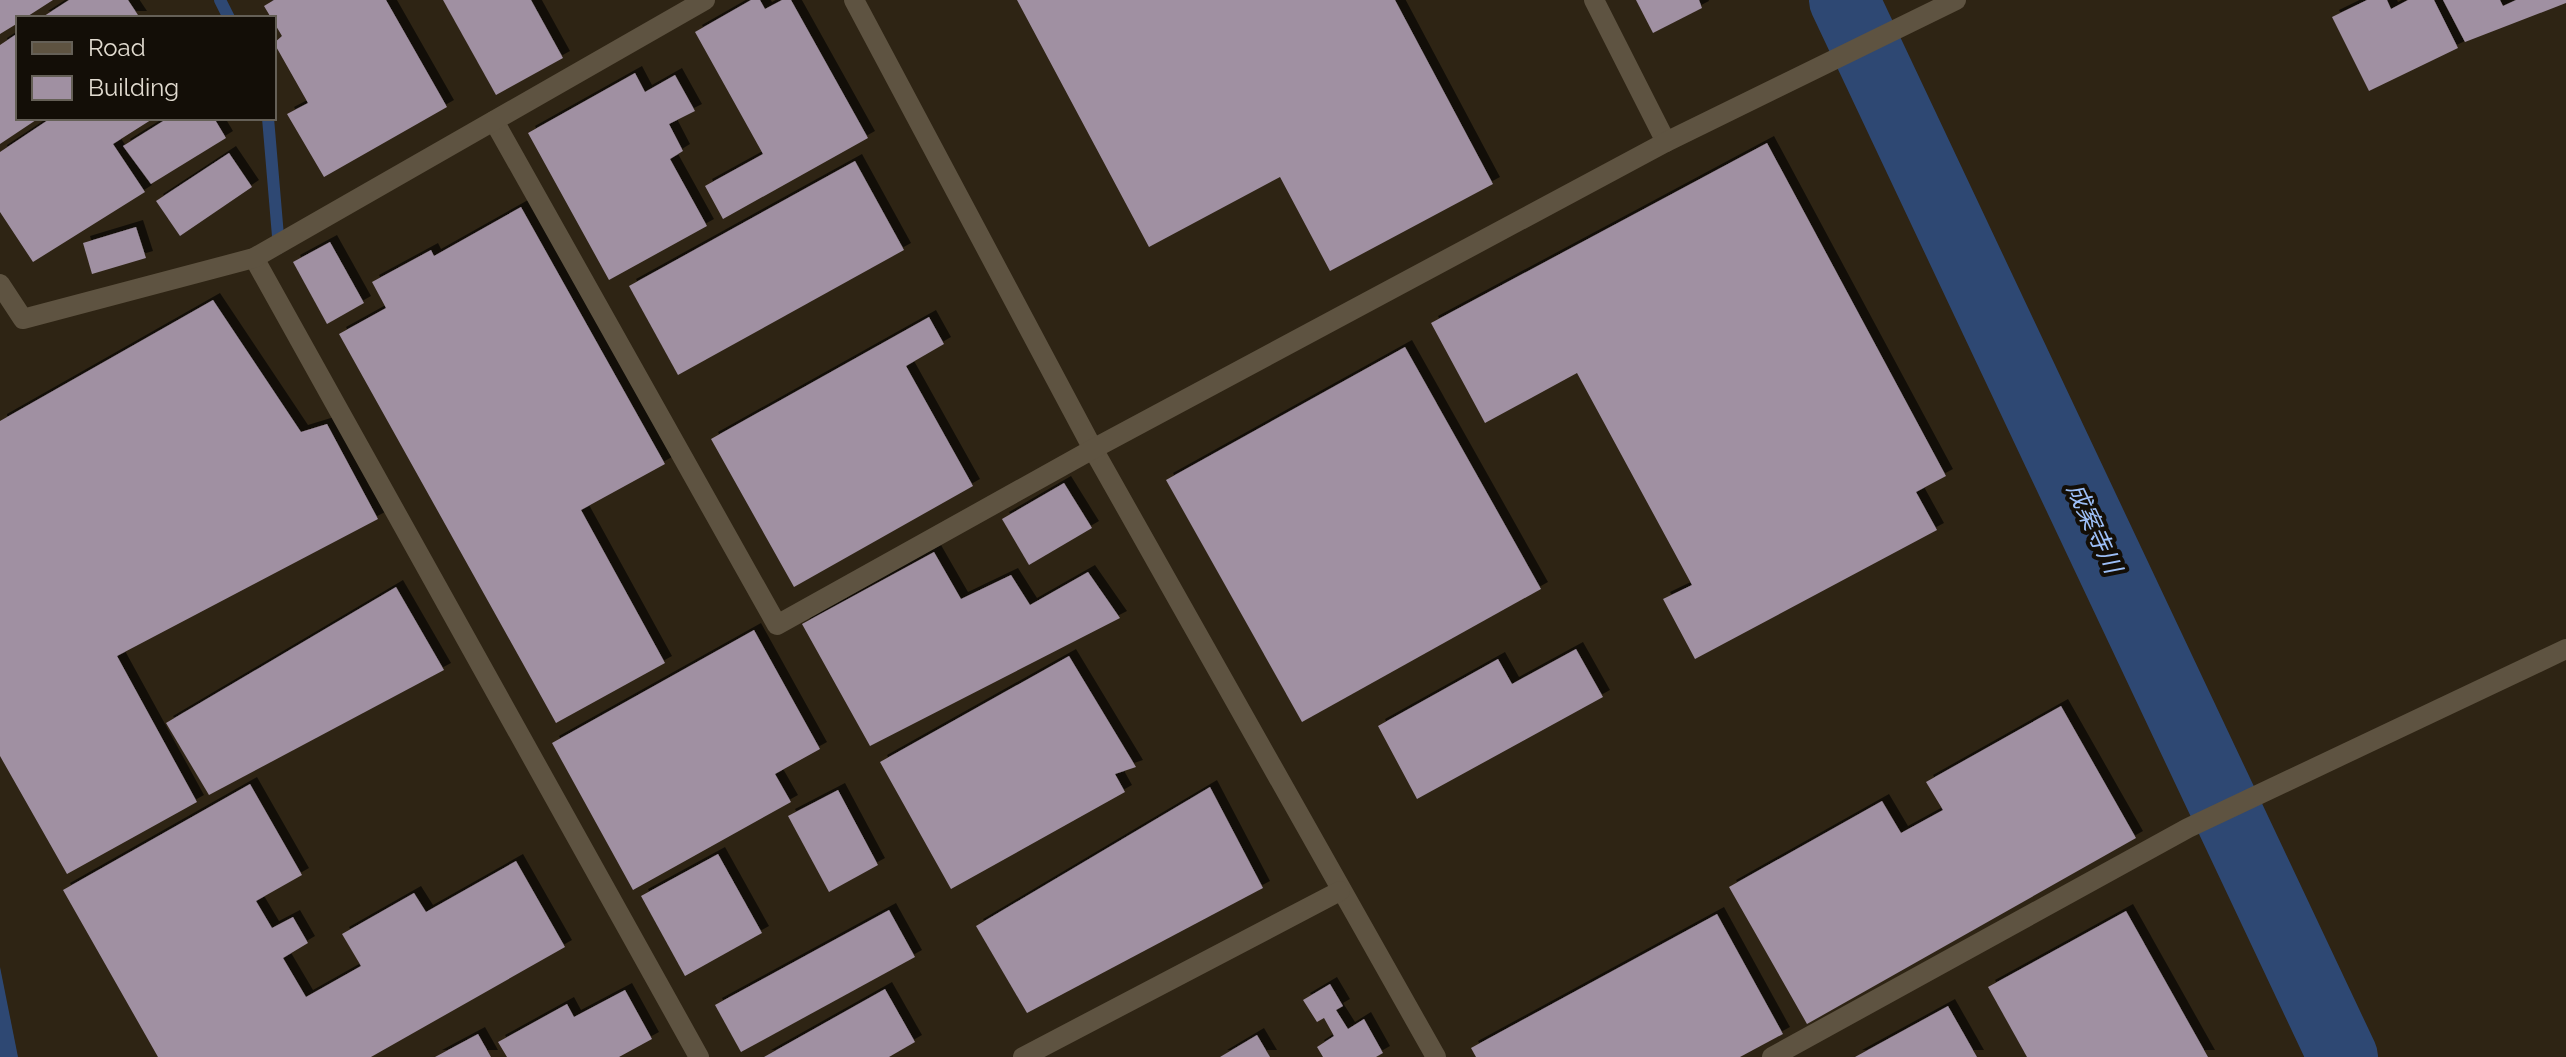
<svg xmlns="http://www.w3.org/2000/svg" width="2566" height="1057" font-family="Raleway,'Noto Sans JP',sans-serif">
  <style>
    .water { fill: #2e4873 }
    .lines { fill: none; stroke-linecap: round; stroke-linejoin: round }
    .stream { stroke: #2e4873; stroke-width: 12 }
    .river { stroke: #2e4873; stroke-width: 70 }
    .building { fill: #a090a2; filter: url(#shadow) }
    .minor { stroke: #5e5341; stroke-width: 20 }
    .labels { text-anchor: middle; stroke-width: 8; stroke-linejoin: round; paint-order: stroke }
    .water-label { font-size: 24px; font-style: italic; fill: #9dbff7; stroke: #130e07 }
  </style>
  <defs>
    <filter id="shadow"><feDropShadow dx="7" dy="-7" stdDeviation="0" flood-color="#0009"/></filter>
  </defs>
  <rect width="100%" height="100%" fill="#2e2414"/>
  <path class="water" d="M0,967L18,1057H0Z"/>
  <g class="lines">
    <g class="stream">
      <path d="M220,0L229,18"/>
      <path d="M268,118L279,248"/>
    </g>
    <path class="river" d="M1844,0L2343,1057"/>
  </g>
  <g class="building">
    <path d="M0,0H53L25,18H18V23L0,34Z"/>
    <path d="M69,0H128L140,18H41Z"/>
    <path d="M274,0H386L447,107L324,177L287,114L308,103L274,43L282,36L264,6Z"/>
    <path d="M443,0H531L563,58L496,95Z"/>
    <path d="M751,0H760L765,9L782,0H791L868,138L723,219L705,186L763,154L695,32Z"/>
    <path d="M1017,0H1395L1493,184L1330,271L1280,177L1149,247Z"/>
    <path d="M1636,0H1699L1702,8L1653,33Z"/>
    <path d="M2367,0H2387L2391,9L2408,0H2434L2458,48L2369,91L2332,17Z"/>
    <path d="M2443,0H2500L2503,6L2516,0H2566V3L2465,42Z"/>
    <path d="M18,33V118H39L0,144V45Z"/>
    <path d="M635,73L645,92L675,75L695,111L669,124L683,151L670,159L707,226L609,280L528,133Z"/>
    <path d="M51,118H154L113,144L145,192L33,262L0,212V152Z"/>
    <path d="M168,118H214L226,138L151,184L123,146Z"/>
    <path d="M1767,143L1946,476L1916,492L1937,530L1695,659L1663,599L1692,585L1577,373L1485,423L1431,323Z"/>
    <path d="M229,153L252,187L180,236L156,201Z"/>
    <path d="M855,161L904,250L678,375L629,286Z"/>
    <path d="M521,207L665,464L581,510L665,663L556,723L339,334L386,308L372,282L431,250L434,256Z"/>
    <path d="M136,227L146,258L92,274L83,243Z"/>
    <path d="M330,242L364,303L327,324L293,262Z"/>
    <path d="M213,300L301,432L327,424L378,519L117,656L197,802L67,874L0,756V421Z"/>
    <path d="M929,317L944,344L906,366L973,486L794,587L711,439Z"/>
    <path d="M1405,347L1541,589L1302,722L1166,480Z"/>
    <path d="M1064,483L1092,528L1029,565L1002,519Z"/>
    <path d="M934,552L961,599L1011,575L1030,605L1088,572L1120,618L870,746L802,624Z"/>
    <path d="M396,587L444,670L209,795L166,723Z"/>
    <path d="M754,630L820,749L775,774L791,802L633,890L552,743Z"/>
    <path d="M1576,649L1603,697L1417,799L1378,726L1498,659L1512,684Z"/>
    <path d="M1069,656L1136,767L1115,774L1125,792L951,889L880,762Z"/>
    <path d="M2061,706L2136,838L1807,1024L1729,887L1882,801L1901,833L1943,810L1926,782Z"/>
    <path d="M250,784L302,875L256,901L272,928L293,917L308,943L283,958L306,997L361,966L342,934L414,893L426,912L516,861L565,947L371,1057H158L63,890Z"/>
    <path d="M1210,787L1263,888L1027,1013L976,926Z"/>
    <path d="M838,790L878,865L829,892L788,816Z"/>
    <path d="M718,854L762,933L685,976L641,896Z"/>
    <path d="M889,910L915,957L741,1052L715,1005Z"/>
    <path d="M2126,911L2208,1057H2027L1988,987Z"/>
    <path d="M1717,914L1783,1034L1740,1057H1476L1471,1048Z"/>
    <path d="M1330,984L1343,1006L1336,1010L1348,1029L1364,1019L1383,1053L1376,1057H1323L1317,1047L1334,1036L1324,1018L1317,1022L1303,1000Z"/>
    <path d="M885,989L915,1042L889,1057H764Z"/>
    <path d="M625,990L652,1039L619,1057H507L498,1042L567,1004L574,1017Z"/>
    <path d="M1948,1006L1977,1057H1855Z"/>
    <path d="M478,1034L491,1057H435Z"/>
    <path d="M1257,1035L1270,1057H1220Z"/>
  </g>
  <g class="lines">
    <g class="minor">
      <path d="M854,0L1093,449L1436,1057"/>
      <path d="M1594,0L1666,142"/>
      <path d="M494,121L777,625L1093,449L1666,142L1956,0"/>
      <path d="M254,258L699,1057"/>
      <path d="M0,284L23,319L254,258L705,0"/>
      <path d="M1023,1057L1340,891"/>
      <path d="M1772,1057L2188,828L2566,649"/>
    </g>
  </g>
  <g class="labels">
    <g class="water-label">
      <text transform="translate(2094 528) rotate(65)" y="8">成案寺川</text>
    </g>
  </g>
  <rect x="16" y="16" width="260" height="104" fill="#130e07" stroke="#656057" stroke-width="2"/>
  <rect x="32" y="42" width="40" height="12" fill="#5e5341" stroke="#656057" stroke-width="2"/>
  <text x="88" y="56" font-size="24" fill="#e1dbd0">Road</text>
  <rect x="32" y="76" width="40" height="24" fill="#a090a2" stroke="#656057" stroke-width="2"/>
  <text x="88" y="96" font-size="24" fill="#e1dbd0">Building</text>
</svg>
